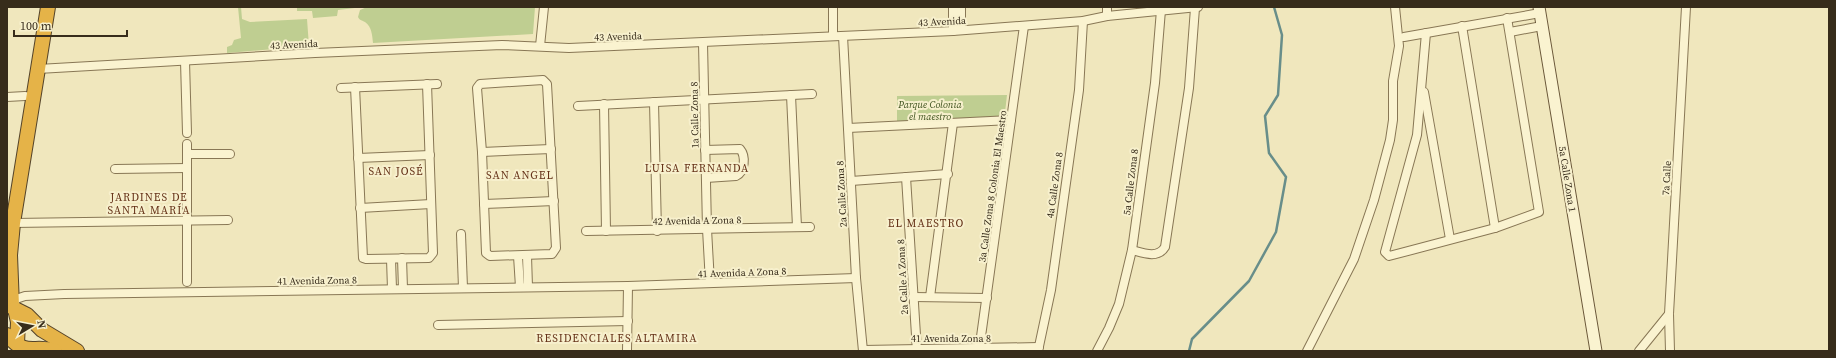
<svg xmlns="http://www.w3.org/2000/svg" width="1836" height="358" font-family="'Source Serif 4',serif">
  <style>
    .green { fill: #bfce91 }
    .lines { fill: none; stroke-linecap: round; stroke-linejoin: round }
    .stream { stroke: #688e8a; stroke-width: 2.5 }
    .street-casing { stroke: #875; stroke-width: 10 }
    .secondary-casing { stroke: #6a5739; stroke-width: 13 }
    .highway-casing { stroke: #55442a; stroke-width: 16 }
    .street { stroke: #faf3d0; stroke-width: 8 }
    .secondary { stroke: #faf3d0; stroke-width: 11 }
    .highway { stroke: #e5b348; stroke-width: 14 }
    .labels { text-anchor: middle; stroke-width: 4; stroke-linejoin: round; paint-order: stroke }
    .street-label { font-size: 10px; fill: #372c1b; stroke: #f7f0cd }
    .park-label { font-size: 10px; font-style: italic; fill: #415420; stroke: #f7f0cd }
    .neighbourhood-label { font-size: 11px; letter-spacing: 1px; fill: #653218; stroke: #f7f0cd }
  </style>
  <rect width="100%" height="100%" fill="#f0e7bd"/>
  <g class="green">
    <path d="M238,7H241L242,19L250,22L307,19L309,46L227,53V47L232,45L234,40L241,38Z"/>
    <path d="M297,7H363L338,10L337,16L313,18L312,11H297Z"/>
    <path d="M367,7H535L533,34L373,43C372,35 372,27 365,22C362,20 360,21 358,17L360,10Z"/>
    <path d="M1007,95L1004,121L897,126V96Z"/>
  </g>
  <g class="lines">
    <path class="stream" d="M1189,351L1192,339L1249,281L1276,232L1286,177L1269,153L1265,116L1278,95L1282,35L1274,7"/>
    <g class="street-casing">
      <g id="street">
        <path d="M833,7V36"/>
        <path d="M953,7V31"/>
        <path d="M1107,16V7"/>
        <path d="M1462,26L1495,228"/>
        <path d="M961,30V7"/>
        <path d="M1510,32L1542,26"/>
        <path d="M1426,33L1417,135L1385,252L1389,256L1495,228L1539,212L1507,18"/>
        <path d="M843,36L856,278L863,351"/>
        <path d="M1404,37L1540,13"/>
        <path d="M703,43L707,229L710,283"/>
        <path d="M540,46L544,7"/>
        <path d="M185,61L187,133"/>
        <path d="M38,69L315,53L502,45L569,48L953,31L1083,21L1107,16L1198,7"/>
        <path d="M543,80L547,84L556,248L552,254L490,256L486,253L482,152L477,88L480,84Z"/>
        <path d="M355,87L363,258L366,259L429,258L433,253L427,84"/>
        <path d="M341,88L437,84"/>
        <path d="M1424,92L1450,239"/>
        <path d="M791,95L797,227"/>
        <path d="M7,97L25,96"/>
        <path d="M654,102L657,231"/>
        <path d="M604,104L606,231"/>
        <path d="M578,106L812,94"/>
        <path d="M848,128L1011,120"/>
        <path d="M187,144V282"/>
        <path d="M705,150L740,149C746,156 745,172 736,176L706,178"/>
        <path d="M482,152L551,149"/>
        <path d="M187,154H230"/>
        <path d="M358,158L430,155"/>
        <path d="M115,169L187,168"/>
        <path d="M906,177L917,351"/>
        <path d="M851,181L948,174"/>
        <path d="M484,204L554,201"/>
        <path d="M360,208L431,204"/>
        <path d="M13,223L228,220"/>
        <path d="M586,231L810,227"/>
        <path d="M461,234L463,288"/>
        <path d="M1132,250C1143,253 1158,259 1165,247L1189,88L1195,8"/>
        <path d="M518,256L520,287"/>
        <path d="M527,256L528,287"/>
        <path d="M402,258L403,289"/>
        <path d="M391,259L392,289"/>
        <path d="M913,297L987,298"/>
        <path d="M930,297L953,123"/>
        <path d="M14,307L16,299L25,296L64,294L628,286L856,278"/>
        <path d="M438,325L628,321"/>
        <path d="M863,350L1039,347"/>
        <path d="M627,351L628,286"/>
        <path d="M979,351L1024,26"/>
        <path d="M1038,351L1051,290L1079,90L1083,21"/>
        <path d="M1097,351L1109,328L1119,304L1132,250L1155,83L1161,10"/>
        <path d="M1307,351L1354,259L1374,200L1390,140L1393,120V81L1399,46L1395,7"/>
        <path d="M1639,351L1669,314"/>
        <path d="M1670,351L1669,314L1686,7"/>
      </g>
    </g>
    <g class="secondary-casing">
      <path id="secondary" d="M1539,7L1596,351"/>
    </g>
    <g class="highway-casing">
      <g id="highway">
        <path d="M10,306L15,309L18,322L17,344"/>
        <path d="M12,306L10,255L13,223L48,7"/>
        <path d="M15,309L27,315L42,330L77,351"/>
        <path d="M7,335C27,358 33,344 55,351"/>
      </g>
    </g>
    <use href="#street" class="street"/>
    <use href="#secondary" class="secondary"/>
    <use href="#highway" class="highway"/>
  </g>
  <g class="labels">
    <g class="street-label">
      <text transform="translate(942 21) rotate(-3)" y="4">43 Avenida</text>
      <text transform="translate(618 36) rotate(-2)" y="4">43 Avenida</text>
      <text transform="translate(294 44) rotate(-3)" y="4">43 Avenida</text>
      <text transform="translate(694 115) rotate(-91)" y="4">1a Calle Zona 8</text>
      <text transform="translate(1666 178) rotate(-87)" y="4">7a Calle</text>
      <text transform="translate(1568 179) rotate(81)" y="4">5a Calle Zona 1</text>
      <text transform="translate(1130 182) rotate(-83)" y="4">5a Calle Zona 8</text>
      <text transform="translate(1054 185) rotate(-82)" y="4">4a Calle Zona 8</text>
      <text transform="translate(992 186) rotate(-82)" y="4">3a Calle Zona 8 Colonia El Maestro</text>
      <text transform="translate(841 194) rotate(-93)" y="4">2a Calle Zona 8</text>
      <text transform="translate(697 220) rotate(-1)" y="4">42 Avenida A Zona 8</text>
      <text transform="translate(742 272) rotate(-2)" y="4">41 Avenida A Zona 8</text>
      <text transform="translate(902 277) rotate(-93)" y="4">2a Calle A Zona 8</text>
      <text transform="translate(317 280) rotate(-1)" y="4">41 Avenida Zona 8</text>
      <text x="951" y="342">41 Avenida Zona 8</text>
    </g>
    <g class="park-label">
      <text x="930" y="108">Parque Colonia<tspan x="930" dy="12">el maestro</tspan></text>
    </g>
    <g class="neighbourhood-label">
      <text x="697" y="172">LUISA FERNANDA</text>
      <text x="396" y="175">SAN JOSÉ</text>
      <text x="520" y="179">SAN ANGEL</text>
      <text x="149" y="201">JARDINES DE<tspan x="149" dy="13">SANTA MARÍA</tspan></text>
      <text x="926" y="227">EL MAESTRO</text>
      <text x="617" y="342">RESIDENCIALES ALTAMIRA</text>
    </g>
  </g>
  <rect width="1836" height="358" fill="none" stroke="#372c1b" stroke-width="16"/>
  <g transform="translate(32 326) rotate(80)" stroke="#f7f0cd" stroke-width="3" paint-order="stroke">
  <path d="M0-3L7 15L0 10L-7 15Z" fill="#372c1b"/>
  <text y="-6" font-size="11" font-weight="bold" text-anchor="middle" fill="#372c1b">N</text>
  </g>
  <path d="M14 30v6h113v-6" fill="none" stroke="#372c1b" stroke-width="2"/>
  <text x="20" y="30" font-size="12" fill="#372c1b" stroke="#f7f0cd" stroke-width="3" paint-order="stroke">100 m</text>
</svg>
